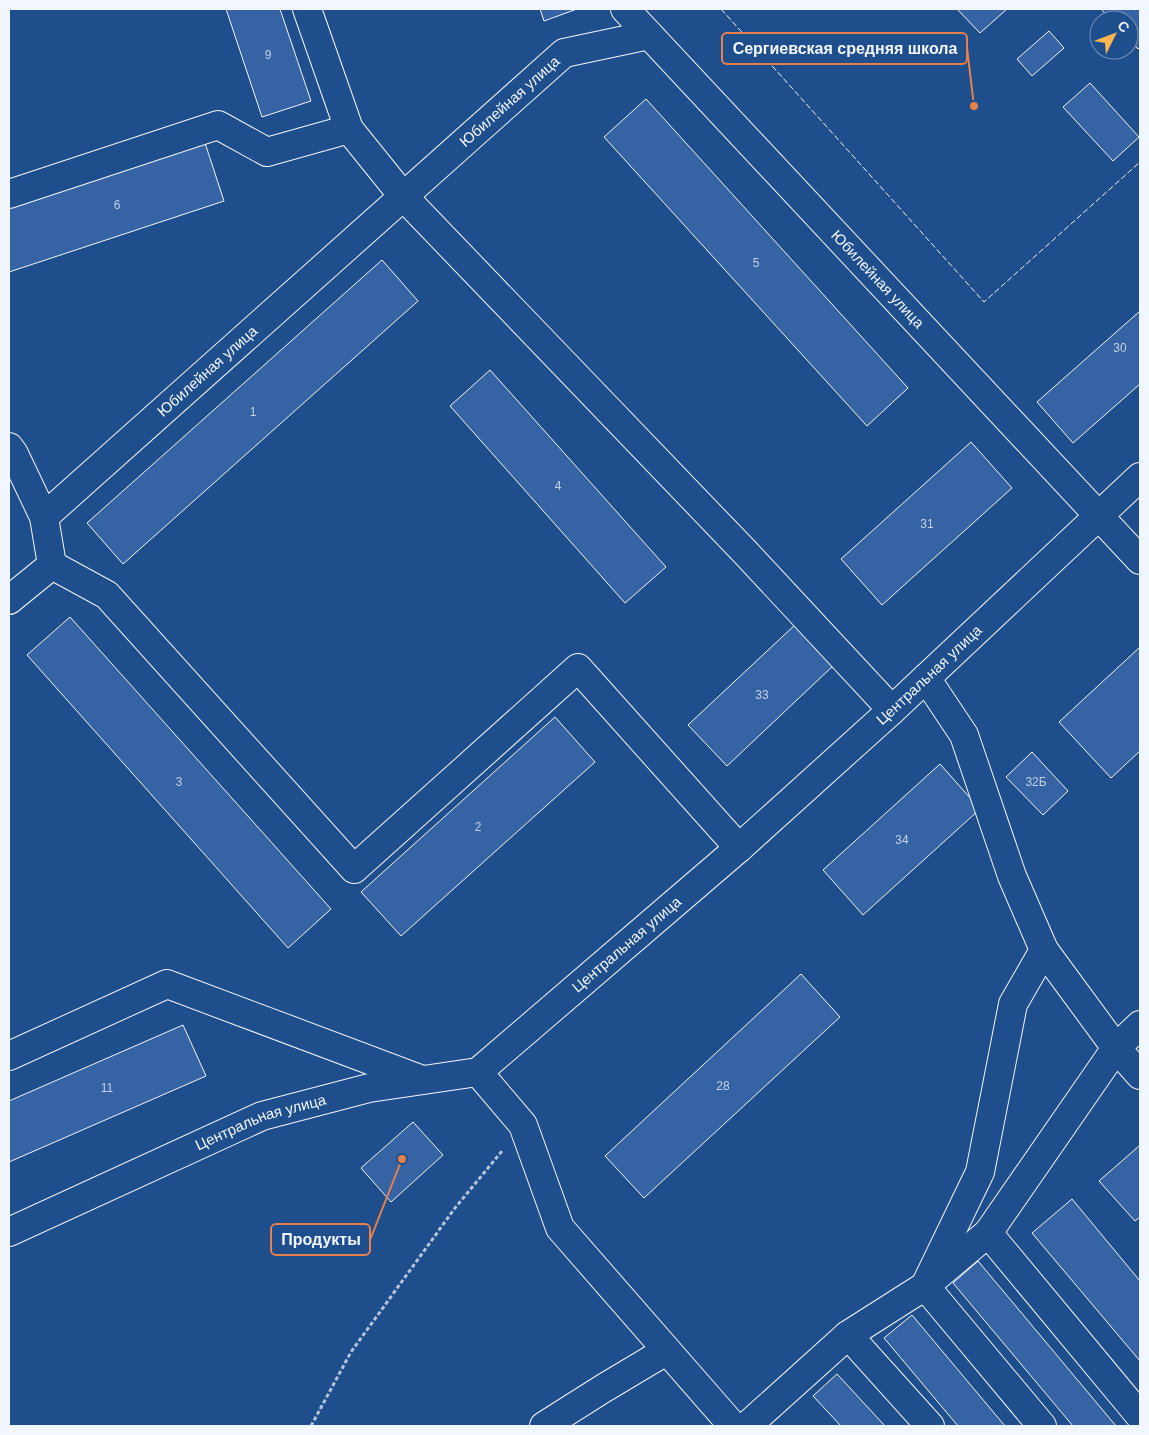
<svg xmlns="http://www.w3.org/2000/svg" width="1149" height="1435" font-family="Helvetica,sans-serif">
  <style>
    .building { fill: #3563a3; stroke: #f2f6ff }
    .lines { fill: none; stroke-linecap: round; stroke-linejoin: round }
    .minor-casing { stroke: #f2f6ff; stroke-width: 30 }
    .path { stroke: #b3c4dc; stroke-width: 3; stroke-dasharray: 4 2.5; stroke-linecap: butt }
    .minor { stroke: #1f4e8c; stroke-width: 28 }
    .fence { stroke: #f2f6ff; stroke-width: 1; stroke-dasharray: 6 2.5; stroke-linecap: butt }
    .labels { text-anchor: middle; stroke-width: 4; stroke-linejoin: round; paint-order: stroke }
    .number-label { font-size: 12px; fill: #c3d1e8 }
    .street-label { font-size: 15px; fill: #f2f6ff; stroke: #1f4e8c }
    .leader { fill: none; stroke: #ea8049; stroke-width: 2 }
    .callout-dot { fill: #ea8049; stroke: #1f4e8c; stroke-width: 2 }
    .callout { fill: #1f4e8c; stroke: #ea8049; stroke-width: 2 }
    .callout-label { font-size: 16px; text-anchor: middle; font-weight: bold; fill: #f2f6ff }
  </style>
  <rect width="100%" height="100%" fill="#1f4e8c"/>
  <g class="building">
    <path d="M226,9H280L311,101L262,117Z"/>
    <path d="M540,9H577L544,21Z"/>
    <path d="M957,9H1007L980,33Z"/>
    <path d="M1101,9H1140V47L1138,49L1129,39V20H1111Z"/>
    <path d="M1049,31L1064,48L1032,76L1017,59Z"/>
    <path d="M1090,83L1139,137L1113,161L1063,107Z"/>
    <path d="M646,99L908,388L867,426L604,137Z"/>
    <path d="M205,143L224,201L9,272V208Z"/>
    <path d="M382,260L418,301L123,564L87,523Z"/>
    <path d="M1140,311V384L1073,443L1037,402Z"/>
    <path d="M490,370L666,567L625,603L450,406Z"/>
    <path d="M971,442L1012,488L882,605L841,559Z"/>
    <path d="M70,617L331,909L288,948L27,655Z"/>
    <path d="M797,623L835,664L727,766L688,725Z"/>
    <path d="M1140,647V751L1111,778L1059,722Z"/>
    <path d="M555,717L595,762L401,936L361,892Z"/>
    <path d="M1032,752L1068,791L1043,815L1006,777Z"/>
    <path d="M940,764L980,809L863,915L823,870Z"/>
    <path d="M801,974L840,1017L644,1198L605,1156Z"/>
    <path d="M183,1025L206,1076L9,1162V1101Z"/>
    <path d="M413,1122L443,1155L391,1202L361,1168Z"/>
    <path d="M1139,1146L1140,1147V1217L1135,1221L1099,1181Z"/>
    <path d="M1072,1199L1140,1281V1361L1032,1233Z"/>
    <path d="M978,1261L1116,1426H1073L953,1283Z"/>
    <path d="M912,1315L1005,1426H958L884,1338Z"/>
    <path d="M837,1374L885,1426H841L813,1396Z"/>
  </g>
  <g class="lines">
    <g class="minor-casing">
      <g id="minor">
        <path d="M307,9L349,129L403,196L744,551L892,710"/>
        <path id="s1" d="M625,9L1140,560"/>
        <path d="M9,194L218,125L267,152L349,129"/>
        <path d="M9,447L14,454L44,517L52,565L9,600"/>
        <path id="s2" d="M44,517L564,53L649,35"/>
        <path d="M52,565L107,595L354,869L578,668L739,848"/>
        <path d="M926,678L964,735L1012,876L1044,950L1116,1048L988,1233"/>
        <path d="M1140,1025L1116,1048L1140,1075"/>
        <path d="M9,1056L167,984L420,1079"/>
        <path d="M478,1072L523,1125L560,1228L733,1426"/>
        <path id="s3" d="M9,1232L262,1116L369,1088L478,1072L739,848L892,710L1140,477"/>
        <path d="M848,1335L925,1286L980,1172L1013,1004L1044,950"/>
        <path d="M544,1426L604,1388L666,1351"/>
        <path d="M747,1426L848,1335L930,1426"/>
        <path d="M1042,1426L925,1286L988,1233L1140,1416"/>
      </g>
    </g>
    <path class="path" d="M311,1426L351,1352L455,1208L502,1151"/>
    <use href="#minor" class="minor"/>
    <path class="fence" d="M721,9L984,302L1140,162"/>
  </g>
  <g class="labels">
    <g class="number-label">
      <text x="268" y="59">9</text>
      <text x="117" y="209">6</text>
      <text x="756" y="267">5</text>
      <text x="1120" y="352">30</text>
      <text x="253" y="416">1</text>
      <text x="558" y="490">4</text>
      <text x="927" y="528">31</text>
      <text x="762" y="699">33</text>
      <text x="179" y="786">3</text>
      <text x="1036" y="786">32Б</text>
      <text x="478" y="831">2</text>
      <text x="902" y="844">34</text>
      <text x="723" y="1090">28</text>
      <text x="107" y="1092">11</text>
    </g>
    <g class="street-label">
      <text dy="5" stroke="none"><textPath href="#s2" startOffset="624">Юбилейная улица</textPath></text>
      <text dy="5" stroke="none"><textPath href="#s1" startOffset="370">Юбилейная улица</textPath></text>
      <text dy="5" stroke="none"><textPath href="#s2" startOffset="219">Юбилейная улица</textPath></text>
      <text dy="5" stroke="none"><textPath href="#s3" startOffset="1100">Центральная улица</textPath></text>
      <text dy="5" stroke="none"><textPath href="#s3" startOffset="695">Центральная улица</textPath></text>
      <text dy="5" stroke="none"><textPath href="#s3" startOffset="275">Центральная улица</textPath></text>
    </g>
  </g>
  <path class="leader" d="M974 106L967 48M402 1159L370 1240"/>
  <g class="callout-dot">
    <circle cx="974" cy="106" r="5"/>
    <circle cx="402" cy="1159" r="5"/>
  </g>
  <g class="callout">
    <rect x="722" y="33" width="245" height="31" rx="5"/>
    <rect x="271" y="1224" width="99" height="31" rx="5"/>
  </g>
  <g class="callout-label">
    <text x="845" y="54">Сергиевская средняя школа</text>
    <text x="321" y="1245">Продукты</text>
  </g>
  <rect width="1149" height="1435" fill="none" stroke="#f2f6ff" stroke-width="20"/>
  <g transform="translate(1114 35) rotate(48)"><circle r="24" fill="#1f4e8c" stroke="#7391ba"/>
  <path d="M0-4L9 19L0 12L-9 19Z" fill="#ffb74d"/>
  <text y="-8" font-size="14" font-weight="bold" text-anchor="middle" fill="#f2f6ff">С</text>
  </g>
</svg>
